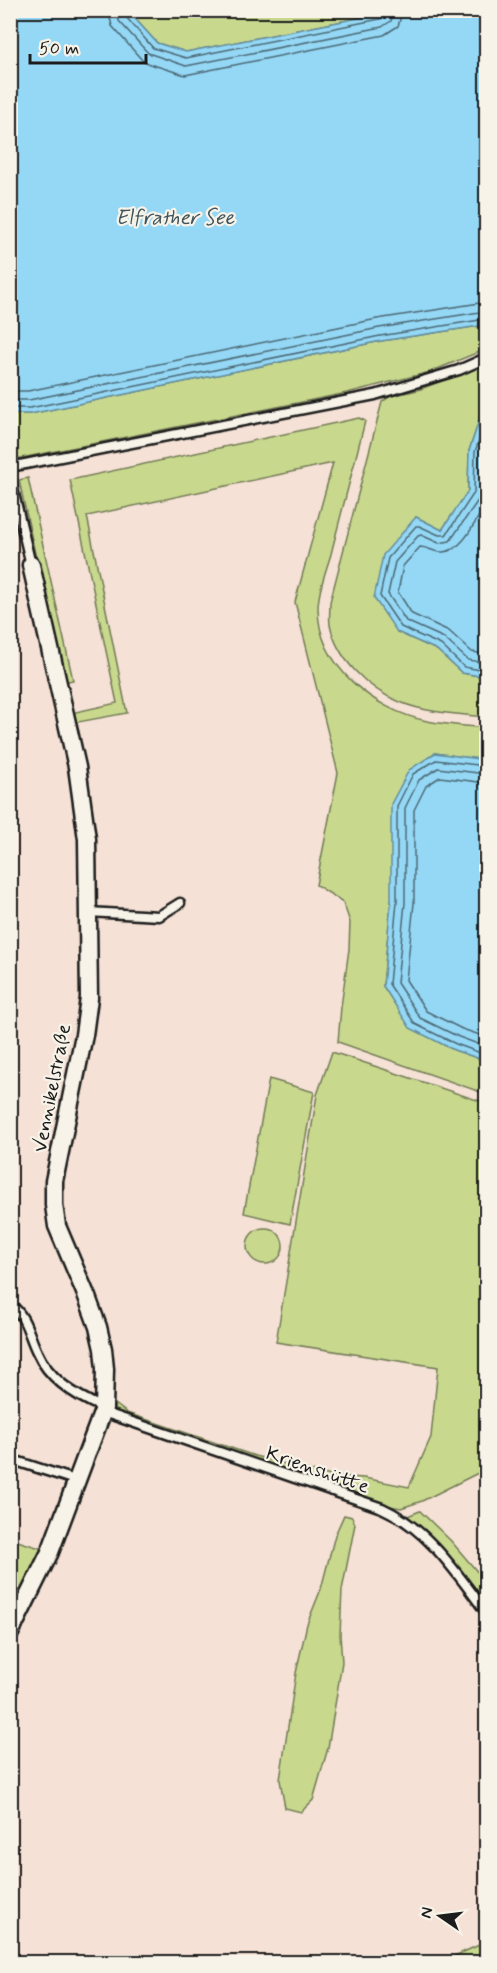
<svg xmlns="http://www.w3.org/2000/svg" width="497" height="1973" font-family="Mynerve,sans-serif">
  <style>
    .green { fill: #c8d98e; stroke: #727a55; stroke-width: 1.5 }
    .water { fill: #94d8f6; stroke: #648d9f; stroke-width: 1.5 }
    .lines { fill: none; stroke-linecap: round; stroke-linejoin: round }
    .shore { stroke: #4c6773; stroke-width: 1.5 }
    .lane-casing { stroke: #1c1c1c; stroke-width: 13 }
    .street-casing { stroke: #1c1c1c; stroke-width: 21 }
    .lane { stroke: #f7f3e8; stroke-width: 8 }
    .street { stroke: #f7f3e8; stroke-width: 16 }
    .labels { text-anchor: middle; stroke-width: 4.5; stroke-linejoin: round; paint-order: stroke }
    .street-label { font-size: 20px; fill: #1c1c1c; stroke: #f7f3e8 }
    .water-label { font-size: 21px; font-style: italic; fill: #40545d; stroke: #f7f3e8 }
  </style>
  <rect width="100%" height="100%" fill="#f5e1d5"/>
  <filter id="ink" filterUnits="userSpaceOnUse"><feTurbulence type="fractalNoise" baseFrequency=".0167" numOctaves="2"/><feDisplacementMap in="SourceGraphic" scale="12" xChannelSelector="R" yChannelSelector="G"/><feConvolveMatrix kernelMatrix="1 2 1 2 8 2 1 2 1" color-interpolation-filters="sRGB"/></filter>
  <g filter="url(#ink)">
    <g class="green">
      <path d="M128,11H394L186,52L157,43Z"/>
      <path d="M486,325V349L430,372L347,393L11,460L10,414H30L381,341Z"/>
      <path d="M486,364V400L469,451L468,491L442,530L416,517L397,632L437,650L462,673L486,677V717C458,714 426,713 400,702C369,690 337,659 330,625C329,618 330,610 330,602L382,402L391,396L418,390Z"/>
      <path d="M359,418L365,421C354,466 342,510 331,554C326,571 318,591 318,608C318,666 374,710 427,721C447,725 467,726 486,728V760L435,753L391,902L383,986L411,1028L454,1050L486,1061V1094L338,1042L341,1007L349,949L350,922L343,902L316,885L338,773L295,602L333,463L87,516L127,713L73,723L71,713L117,703L70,480Z"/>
      <path d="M28,478L73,680L63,682L19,480Z"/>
      <path d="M332,1052L486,1103V1469L422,1501L401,1508L380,1504L130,1417L117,1411L110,1400L127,1413L255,1456L331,1476L364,1478L409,1487L431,1437L438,1367L276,1342L317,1095Z"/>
      <path d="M269,1079L314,1092L290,1224L244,1213Z"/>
      <circle cx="265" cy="1246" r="18"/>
      <path d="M420,1511L451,1541L486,1582V1607L405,1517Z"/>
      <path d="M344,1515L352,1517L355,1524L342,1590L340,1635L342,1662L328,1748L313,1800L301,1812L285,1808L280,1780L296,1673L307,1624L321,1589L335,1535Z"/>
      <path d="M11,1539L43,1549L11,1615Z"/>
      <path d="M486,1942V1962H441Z"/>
    </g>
    <g class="water">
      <path d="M10,11H128L157,43L186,52L394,11H486V325L381,341L30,414H11Z"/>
      <path d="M486,400V677L462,673L437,650L397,632L374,598L383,555L416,517L442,530L468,491L469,451Z"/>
      <path d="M435,753L486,760V1061L454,1050L410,1028L383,986L391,902V804L409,770Z"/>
    </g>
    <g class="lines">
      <g class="shore">
        <path d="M108,10L112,26L142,60L150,64L185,75L384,35L398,26L403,10"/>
        <path d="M117,10L119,21L148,53L186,66L382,27L391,21L394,10"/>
        <path d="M124,10L126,17L153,48L186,58L380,19L385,16L386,10"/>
        <path d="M10,391H28L377,319L486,302"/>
        <path d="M10,400H29L379,328L486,311"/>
        <path d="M10,408H30L380,336L486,319"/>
        <path d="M486,418L475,452L474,493L446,535H439L419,526H416L388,558L380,596L401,627L441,645L464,667L486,671"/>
        <path d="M486,441C480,460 486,483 479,499L450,541L439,543L421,535L418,536L395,562L388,594L406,621L444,638L468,660L486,663"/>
        <path d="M486,504C476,519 464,551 443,552C434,553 428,547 420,547L403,566L398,592L412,614L449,631L472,652L486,654"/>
        <path d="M486,766L436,760L413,774L397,806V902L389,984L415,1024L456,1044L486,1055"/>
        <path d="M486,774L438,768L419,780L405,808V903L397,983L420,1018L459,1037L486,1047"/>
        <path d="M486,783L440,777L426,786L414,810V903L406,980L426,1011L462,1029L486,1037"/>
      </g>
      <g class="lane-casing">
        <g id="lane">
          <path d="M10,467L375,395L459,370L486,358"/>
          <path d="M10,477L31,565"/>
          <path d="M88,912L159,916L180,903"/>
          <path d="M10,1304C27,1317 28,1334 37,1352C49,1379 77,1397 104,1408"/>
          <path d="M103,1412L382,1508C428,1529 456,1572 486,1612"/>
          <path d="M10,1459L78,1481"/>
        </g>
      </g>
      <g class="street-casing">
        <path id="street" d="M10,1633L50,1552L104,1408L105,1369L103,1349L98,1327L87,1297L57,1226L54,1205V1181L84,1035L89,998L87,839L77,767L31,565"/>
      </g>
      <use href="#lane" class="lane"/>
      <use href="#street" class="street"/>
    </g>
  </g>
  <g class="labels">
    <g class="street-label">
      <text transform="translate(51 1088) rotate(-79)" y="7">Vennikelstraße</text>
      <text transform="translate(318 1469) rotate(19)" y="7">Krienshütte</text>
    </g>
    <g class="water-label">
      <text x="175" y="224">Elfrather See</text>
    </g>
  </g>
  <rect width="497" height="1973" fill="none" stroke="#f7f3e8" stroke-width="36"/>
  <rect x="18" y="18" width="461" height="1937" fill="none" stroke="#1c1c1c" stroke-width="2" filter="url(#ink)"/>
  <g transform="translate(440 1916) rotate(284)" stroke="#f7f3e8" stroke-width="4.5" paint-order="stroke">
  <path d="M0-4.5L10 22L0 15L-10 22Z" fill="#1c1c1c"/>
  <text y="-9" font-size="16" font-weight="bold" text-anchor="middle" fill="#1c1c1c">N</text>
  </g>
  <path d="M30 54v9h116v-9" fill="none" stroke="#1c1c1c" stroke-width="3"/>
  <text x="39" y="54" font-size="18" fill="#1c1c1c" stroke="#f7f3e8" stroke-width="4.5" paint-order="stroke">50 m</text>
</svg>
